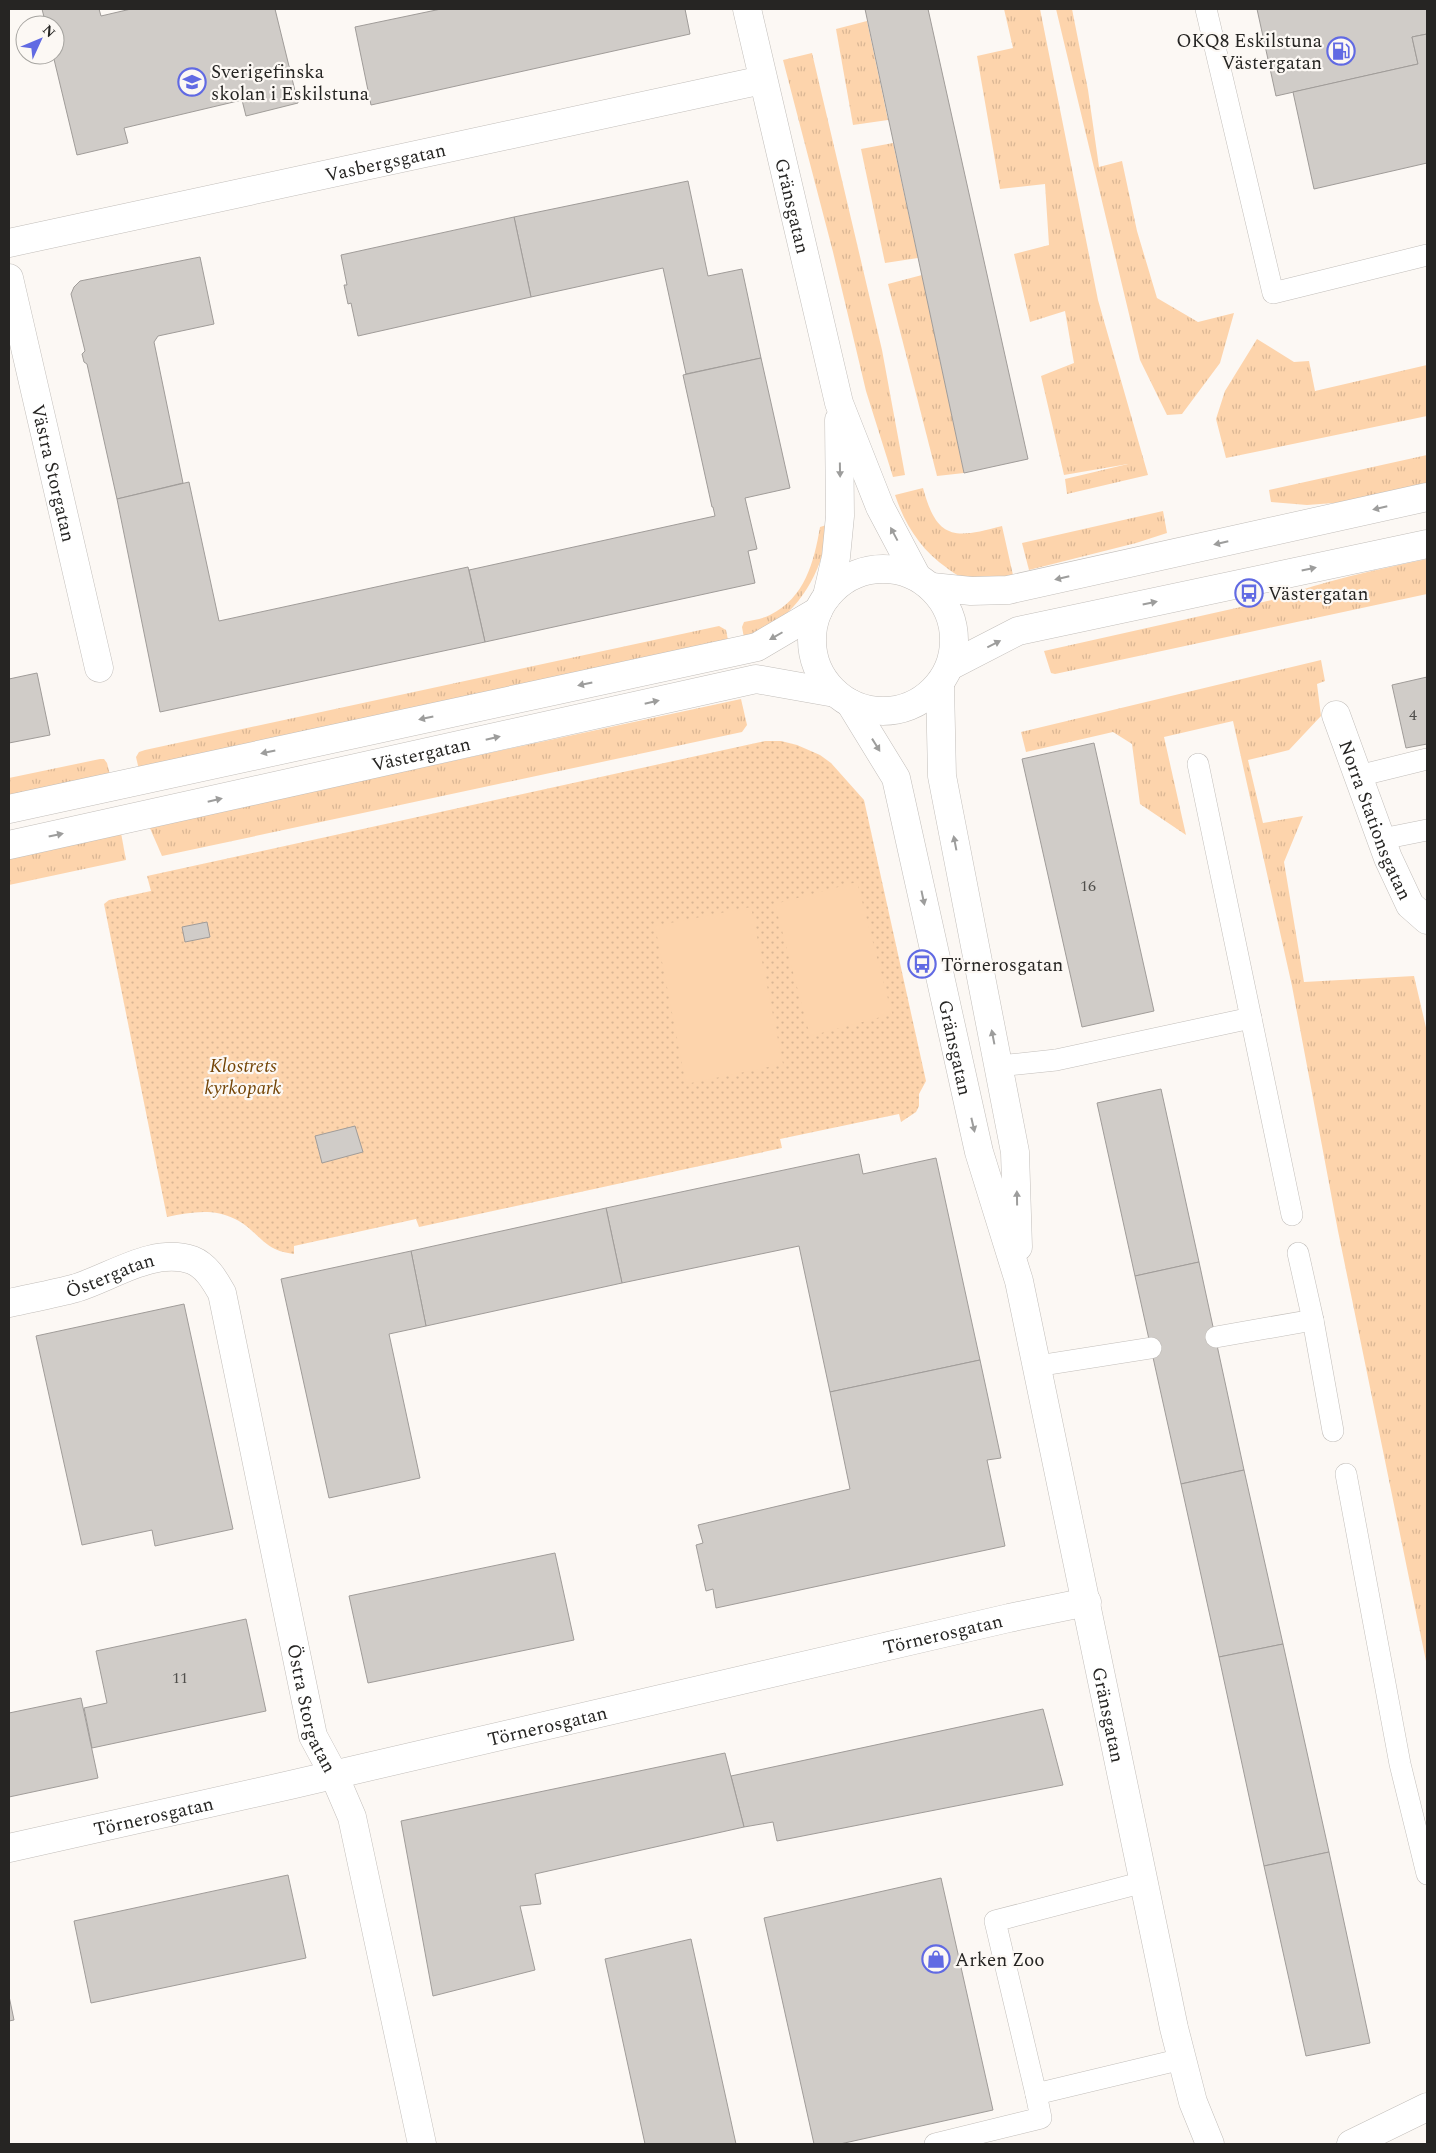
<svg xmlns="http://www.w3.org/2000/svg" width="1436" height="2153" font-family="Spectral,serif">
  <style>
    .grass { fill: url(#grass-tufts) }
    .park { fill: url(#park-dots) }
    .garden { fill: #fdd4ac }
    .building { fill: #d0ccc8; stroke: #a09c99 }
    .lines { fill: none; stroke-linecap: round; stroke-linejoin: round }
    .service-casing { stroke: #c2beba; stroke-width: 22 }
    .minor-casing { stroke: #c2beba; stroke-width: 29 }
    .tertiary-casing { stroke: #c2beba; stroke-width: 29 }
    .service { stroke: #fff; stroke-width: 21 }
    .minor { stroke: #fff; stroke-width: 28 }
    .tertiary { stroke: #fff; stroke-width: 28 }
    .oneway { fill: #9d9d9c }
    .labels { text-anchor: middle; stroke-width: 4.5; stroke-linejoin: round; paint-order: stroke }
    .number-label { font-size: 16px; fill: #504f4c }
    .poi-label { font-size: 19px; fill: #262523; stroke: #fcf8f4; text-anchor: start }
    .street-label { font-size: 19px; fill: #262523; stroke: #fcf8f4 }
    .park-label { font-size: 19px; font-style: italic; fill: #734405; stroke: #fcf8f4 }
  </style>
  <defs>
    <pattern id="grass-tufts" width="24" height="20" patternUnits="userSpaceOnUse" patternTransform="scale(1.25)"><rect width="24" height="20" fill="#fdd4ac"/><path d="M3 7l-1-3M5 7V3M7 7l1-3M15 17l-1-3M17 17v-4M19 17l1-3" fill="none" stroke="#d9b694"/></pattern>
    <pattern id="park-dots" width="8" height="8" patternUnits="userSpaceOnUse" patternTransform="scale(1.25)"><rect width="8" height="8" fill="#fdd4ac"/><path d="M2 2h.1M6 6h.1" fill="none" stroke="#d9b694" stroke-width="1.8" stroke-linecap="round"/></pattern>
  </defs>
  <rect width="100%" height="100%" fill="#fcf8f4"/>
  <g class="grass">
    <path d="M1004,9H1040L1098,300L1148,475L1067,494L1065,479L1128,464L1064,475L1041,376L1074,363L1065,311L1030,322L1014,254L1049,245L1045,184L1000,189L977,56L1013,48Z"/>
    <path d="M1056,9H1072L1088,90L1099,167L1122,161L1137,231L1157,298L1198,322L1234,313L1220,363L1182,414L1167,415L1140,360Z"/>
    <path d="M867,21L888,120L853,125L836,29Z"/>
    <path d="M812,53L882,350L905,475L893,477L866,391L833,252L783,60Z"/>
    <path d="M893,143L918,258L885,263L861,149Z"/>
    <path d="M922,275L964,473L937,476L888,284Z"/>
    <path d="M1257,339L1294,362L1309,361L1315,391L1427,365V416L1226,458L1216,419L1225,391Z"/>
    <path d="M1427,455V484L1347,502L1307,505L1271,502L1269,490Z"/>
    <path d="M923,488C937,540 954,539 1002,526L1013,575C997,579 977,581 960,576C956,575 951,571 947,568C921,550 905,525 895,495Z"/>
    <path d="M1163,511L1167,533L1136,543L1029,570L1022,543Z"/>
    <path d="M830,524C823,565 806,604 769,627C761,632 752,635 744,638L742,627L744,622C753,620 762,619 770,615C805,598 814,562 820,527Z"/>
    <path d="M1427,559V594L1055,674L1051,673L1044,651L1276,599C1325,580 1376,570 1427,559Z"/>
    <path d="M719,626L726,630L729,645L140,774L136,757L139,752L145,750Z"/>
    <path d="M1321,660L1325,681L1317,684L1321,716L1289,750L1248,760L1263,823L1303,816L1284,862L1304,982L1414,976L1427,1032V1666L1338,1231L1292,986L1233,721L1164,737L1186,835L1140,804L1132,744L1113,732L1026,752L1021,732Z"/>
    <path d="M741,699L747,725L742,732L162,856L149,826Z"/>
    <path d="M100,759H104L107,763L111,779L9,801V778Z"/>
    <path d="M121,833L126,860L9,885V856Z"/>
  </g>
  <path class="park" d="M765,741H781L797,745L820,755L831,763L864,800L926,1081L919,1094V1106L916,1112L901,1122L899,1114L780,1139L782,1148L419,1227L416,1219L294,1246V1254C288,1253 281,1252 275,1249C260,1242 251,1226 235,1219C213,1208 191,1212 167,1217L104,904L109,900L151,891L147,876Z"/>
  <g class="garden">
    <path d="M857,882L892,1014L810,1036L775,904Z"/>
    <path d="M751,907L783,1064L686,1084L655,926Z"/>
  </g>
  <g class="building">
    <path d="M42,9H99L101,16L131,9H275L298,103L246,116L242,100L124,128L128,143L77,155L53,55H55V25H46Z"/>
    <path d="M441,9H685L690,34L371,105L355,27Z"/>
    <path d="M865,9H928L1028,459L964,473Z"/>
    <path d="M1257,9H1427V34L1412,37L1418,64L1276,96Z"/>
    <path d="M1427,34V163L1314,189L1293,92L1418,64L1412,37Z"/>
    <path d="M688,181L708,276L742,269L761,358L686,374L663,268L531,297L514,217Z"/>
    <path d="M514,217L531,297L358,336L351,303L348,304L344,285H347L341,255Z"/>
    <path d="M200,257L214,324L158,336L154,342L183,483L117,499L87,364L84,362L82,354L85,351L71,294L74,287L80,281Z"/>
    <path d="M761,358L790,488L745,498L757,549L748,551L755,583L485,642L469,570L715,516L713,507H712L683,375Z"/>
    <path d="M189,482L219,621L468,567L485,642L160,712L117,499Z"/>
    <path d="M37,673L50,735L9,743V679Z"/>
    <path d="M1427,677V744L1406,748L1392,685Z"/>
    <path d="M1094,743L1154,1011L1082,1027L1022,759Z"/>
    <path d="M207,922L210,937L185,942L182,927Z"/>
    <path d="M1161,1089L1199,1262L1135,1276L1097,1103Z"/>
    <path d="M355,1126L363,1152L322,1163L315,1136Z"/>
    <path d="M859,1154L863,1174L936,1158L980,1360L830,1392L799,1246L622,1283L606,1208Z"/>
    <path d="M606,1208L622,1283L426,1326L411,1251Z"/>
    <path d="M411,1251L426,1326L389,1334L420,1478L329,1498L281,1279Z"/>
    <path d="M1199,1262L1244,1470L1181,1484L1135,1276Z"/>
    <path d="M184,1304L233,1529L155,1546L152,1530L82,1545L36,1336Z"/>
    <path d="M980,1360L1001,1458L987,1460L1005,1546L716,1608L713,1589L706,1591L696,1545L703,1543L698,1525L850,1489L830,1392Z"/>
    <path d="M1244,1470L1283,1644L1219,1657L1181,1484Z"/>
    <path d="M555,1553L574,1640L368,1683L349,1596Z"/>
    <path d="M246,1619L266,1711L92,1748L84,1708L107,1703L96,1651Z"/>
    <path d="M1283,1644L1329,1852L1264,1866L1219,1657Z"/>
    <path d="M81,1698L98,1778L9,1797V1713Z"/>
    <path d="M1043,1709L1063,1785L777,1841L773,1822L744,1827L731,1776Z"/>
    <path d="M725,1753L744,1827L535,1874L541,1904L520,1906L535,1970L433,1996L401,1821Z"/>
    <path d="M1329,1852L1370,2043L1306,2056L1264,1866Z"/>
    <path d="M288,1875L306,1958L91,2003L74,1921Z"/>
    <path d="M941,1878L993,2110L840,2144H814L764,1918Z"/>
    <path d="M691,1939L736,2144H645L605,1959Z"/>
    <path d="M9,1996L14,2020L9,2021Z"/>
  </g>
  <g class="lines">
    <g class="service-casing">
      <g id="service">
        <path d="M1206,9L1273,293L1427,255"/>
        <path d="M1198,764L1292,1215"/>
        <path d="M1358,776L1427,759"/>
        <path d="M1382,839L1427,830"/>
        <path d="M999,1066L1056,1060L1251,1018"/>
        <path d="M1298,1253L1313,1320L1333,1431"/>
        <path d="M1216,1337L1313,1320"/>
        <path d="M1037,1366L1151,1348"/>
        <path d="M1346,1474L1400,1764L1427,1874"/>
        <path d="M1144,1882L995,1921L1036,2094L1182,2059"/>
        <path d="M935,2144L1041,2118L1036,2094"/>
      </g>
    </g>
    <g class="minor-casing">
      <g id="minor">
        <path id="s1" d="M747,9L839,403L880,507L917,577"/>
        <path id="s2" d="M9,243L763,80"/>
        <path id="s3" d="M9,278L99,668"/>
        <path d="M827,596L836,557L840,516L839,420"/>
        <path d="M940,685L942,776L1015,1152L1018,1247"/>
        <path id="s4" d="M850,703L896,778L979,1152L1019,1281L1174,2028L1193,2102L1210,2144"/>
        <path id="s5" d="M1336,715L1388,858L1410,905L1427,920"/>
        <path id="s6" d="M9,1303C31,1298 54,1294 76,1288C112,1277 153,1247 192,1260C207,1266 215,1281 222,1293L313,1736L334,1775L352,1817L422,2144"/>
        <path id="s7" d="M9,1848L290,1785L1009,1618L1087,1602"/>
        <path d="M1351,2144L1427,2107"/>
      </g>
    </g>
    <g class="tertiary-casing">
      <g id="tertiary">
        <circle cx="883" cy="640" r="71"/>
        <path d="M932,587L971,591L1008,590L1427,497"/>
        <path d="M950,666L1018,631L1427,544"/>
        <path d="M9,809L757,647L818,611"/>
        <path id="s8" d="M9,845L756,679L835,693"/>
      </g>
    </g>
    <use href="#service" class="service"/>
    <use href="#minor" class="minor"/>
    <use href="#tertiary" class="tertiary"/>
  </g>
  <defs><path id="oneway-solid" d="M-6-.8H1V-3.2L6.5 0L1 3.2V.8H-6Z" transform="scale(1.25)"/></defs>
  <g class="oneway">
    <use href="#oneway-solid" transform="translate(840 470) rotate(89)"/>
    <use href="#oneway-solid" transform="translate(1380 508) rotate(167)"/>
    <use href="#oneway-solid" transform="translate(894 534) rotate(-118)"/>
    <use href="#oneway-solid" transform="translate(1221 543) rotate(167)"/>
    <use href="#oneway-solid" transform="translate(1309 569) rotate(-12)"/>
    <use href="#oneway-solid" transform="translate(1062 578) rotate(167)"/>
    <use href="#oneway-solid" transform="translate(1150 603) rotate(-12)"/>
    <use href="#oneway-solid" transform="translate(776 636) rotate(150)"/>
    <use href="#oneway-solid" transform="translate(994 644) rotate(-27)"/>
    <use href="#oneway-solid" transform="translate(585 684) rotate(168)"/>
    <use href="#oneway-solid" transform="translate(652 702) rotate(-13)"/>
    <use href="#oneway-solid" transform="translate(426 718) rotate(168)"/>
    <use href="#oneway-solid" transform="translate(493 738) rotate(-13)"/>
    <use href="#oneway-solid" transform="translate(876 745) rotate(58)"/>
    <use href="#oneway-solid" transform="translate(268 752) rotate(168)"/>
    <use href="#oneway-solid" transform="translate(215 800) rotate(-13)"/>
    <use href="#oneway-solid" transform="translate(56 835) rotate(-12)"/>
    <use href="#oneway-solid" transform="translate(955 843) rotate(-101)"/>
    <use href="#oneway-solid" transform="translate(923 898) rotate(78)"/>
    <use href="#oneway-solid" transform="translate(993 1037) rotate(-101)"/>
    <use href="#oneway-solid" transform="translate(973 1125) rotate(77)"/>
    <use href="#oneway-solid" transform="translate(1017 1198) rotate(-91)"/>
  </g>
  <defs>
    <g id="fuel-ring" transform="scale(1.4375)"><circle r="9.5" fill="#fcf8f4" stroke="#616ae3" stroke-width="1.5"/><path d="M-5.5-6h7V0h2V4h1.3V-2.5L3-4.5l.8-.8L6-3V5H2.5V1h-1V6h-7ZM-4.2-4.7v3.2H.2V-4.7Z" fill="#616ae3"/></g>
    <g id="school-ring" transform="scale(1.4375)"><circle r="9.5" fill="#fcf8f4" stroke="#616ae3" stroke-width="1.5"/><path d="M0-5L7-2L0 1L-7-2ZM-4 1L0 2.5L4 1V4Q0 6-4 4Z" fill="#616ae3"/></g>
    <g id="bus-ring" transform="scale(1.4375)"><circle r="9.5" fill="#fcf8f4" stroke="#616ae3" stroke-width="1.5"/><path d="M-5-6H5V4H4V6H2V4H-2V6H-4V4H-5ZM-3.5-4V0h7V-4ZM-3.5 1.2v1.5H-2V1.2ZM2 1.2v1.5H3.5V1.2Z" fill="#616ae3"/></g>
    <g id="shop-ring" transform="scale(1.4375)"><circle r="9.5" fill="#fcf8f4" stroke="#616ae3" stroke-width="1.5"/><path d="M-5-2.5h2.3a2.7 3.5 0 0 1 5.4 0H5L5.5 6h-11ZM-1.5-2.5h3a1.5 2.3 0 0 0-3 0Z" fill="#616ae3"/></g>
  </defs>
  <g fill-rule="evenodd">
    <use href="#fuel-ring" x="1341" y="51"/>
    <use href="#school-ring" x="192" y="82"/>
    <use href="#bus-ring" x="1249" y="593"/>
    <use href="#bus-ring" x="922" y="964"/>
    <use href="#shop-ring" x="936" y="1959"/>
  </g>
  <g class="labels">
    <g class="number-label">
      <text x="1413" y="720">4</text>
      <text x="1088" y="891">16</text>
      <text x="180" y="1683">11</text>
    </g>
    <g class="poi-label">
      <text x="1322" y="47" text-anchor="end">OKQ8 Eskilstuna<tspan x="1322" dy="22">Västergatan</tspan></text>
      <text x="211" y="78">Sverigefinska<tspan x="211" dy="22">skolan i Eskilstuna</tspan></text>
      <text x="1268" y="600">Västergatan</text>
      <text x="941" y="971">Törnerosgatan</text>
      <text x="955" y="1966">Arken Zoo</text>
    </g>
    <g class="street-label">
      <text dy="7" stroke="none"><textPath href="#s2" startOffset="385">Vasbergsgatan</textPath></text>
      <text dy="7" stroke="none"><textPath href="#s1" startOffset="202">Gränsgatan</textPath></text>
      <text dy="7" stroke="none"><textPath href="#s3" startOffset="200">Västra Storgatan</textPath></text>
      <text dy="7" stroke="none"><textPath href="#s8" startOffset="422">Västergatan</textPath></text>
      <text dy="7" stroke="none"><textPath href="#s5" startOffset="112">Norra Stationsgatan</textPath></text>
      <text dy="7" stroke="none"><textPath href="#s4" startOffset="364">Gränsgatan</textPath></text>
      <text dy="7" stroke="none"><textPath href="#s6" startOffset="105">Östergatan</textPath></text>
      <text dy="7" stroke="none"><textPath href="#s7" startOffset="958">Törnerosgatan</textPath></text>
      <text dy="7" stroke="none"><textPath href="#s6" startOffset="661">Östra Storgatan</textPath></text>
      <text dy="7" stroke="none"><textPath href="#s4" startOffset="1049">Gränsgatan</textPath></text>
      <text dy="7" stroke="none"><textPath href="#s7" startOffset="552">Törnerosgatan</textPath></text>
      <text dy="7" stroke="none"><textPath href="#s7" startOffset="148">Törnerosgatan</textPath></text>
    </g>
    <g class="park-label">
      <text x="243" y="1072">Klostrets<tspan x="243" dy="22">kyrkopark</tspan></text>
    </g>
  </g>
  <rect width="1436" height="2153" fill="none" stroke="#262523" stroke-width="20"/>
  <g transform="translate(40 40) rotate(46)"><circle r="24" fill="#fcf8f4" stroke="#a6a4a0"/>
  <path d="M0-4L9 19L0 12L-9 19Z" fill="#616ae3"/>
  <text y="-8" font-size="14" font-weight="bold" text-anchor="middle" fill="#262523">N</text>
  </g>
</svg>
